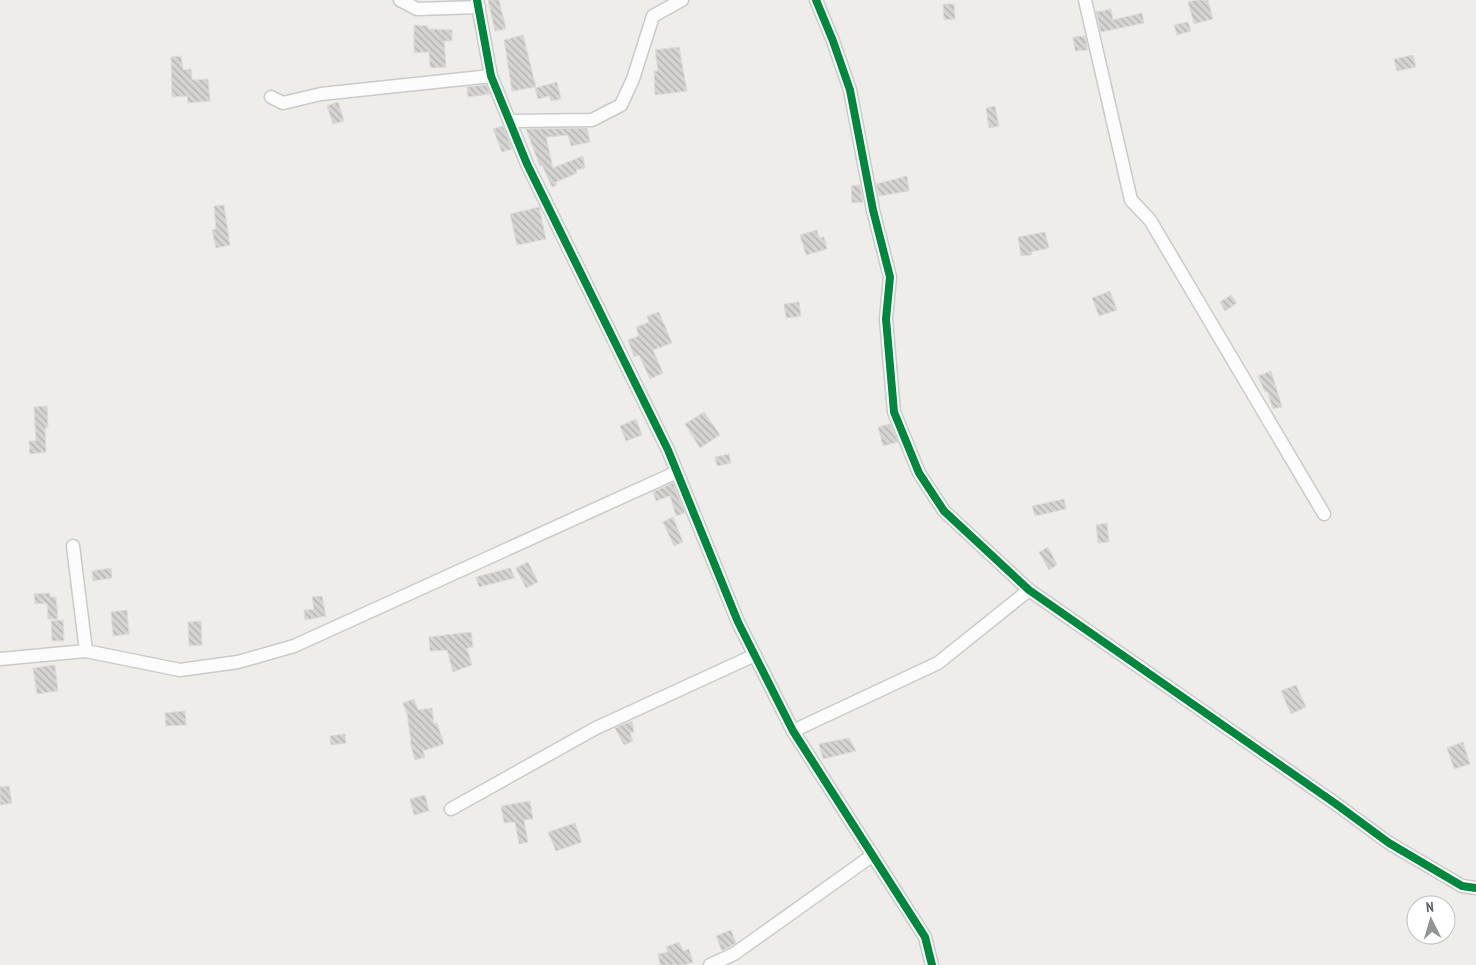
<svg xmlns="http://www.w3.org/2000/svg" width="1476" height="965" font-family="'PT Sans Narrow',sans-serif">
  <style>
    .building { fill: url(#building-back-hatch); stroke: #dedcd8 }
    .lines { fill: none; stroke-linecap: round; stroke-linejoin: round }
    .minor-casing { stroke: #cacaca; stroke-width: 15 }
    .minor { stroke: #fdfcfc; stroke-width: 12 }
    .cycleway-casing { stroke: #fff; stroke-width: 11 }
    .cycleway { stroke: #00873e; stroke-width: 8 }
  </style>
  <defs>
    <pattern id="building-back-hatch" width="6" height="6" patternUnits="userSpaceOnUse" patternTransform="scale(1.25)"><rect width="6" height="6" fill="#d5d4d2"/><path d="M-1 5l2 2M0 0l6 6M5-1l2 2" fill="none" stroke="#b0b0ae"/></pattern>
  </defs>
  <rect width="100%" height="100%" fill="#efede9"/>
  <g class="building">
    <path d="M488,0H499L506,29L495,31Z"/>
    <path d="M1196,0H1208L1213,19L1194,24L1188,2Z"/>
    <path d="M943,4H954L955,19L944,20Z"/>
    <path d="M1111,9L1113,20L1142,13L1144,23L1101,32L1096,12Z"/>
    <path d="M1188,22L1191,31L1177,35L1174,25Z"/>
    <path d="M414,25L428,26V29L452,30V41H444L446,67L430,68L429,52L414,53Z"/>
    <path d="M523,35L536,87L512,91L504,40Z"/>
    <path d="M1085,36L1088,50L1075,51L1073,37Z"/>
    <path d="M679,47L687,91L655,95L654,71H658L655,50Z"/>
    <path d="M1413,55L1416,67L1397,71L1394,59Z"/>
    <path d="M181,56L183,70L191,69L192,80L208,79L210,101L188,103L187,96L172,97L171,57Z"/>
    <path d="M557,82L561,99L551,101L549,96L538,99L535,88Z"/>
    <path d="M486,85L490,94L468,97L467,87Z"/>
    <path d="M338,102L344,121L333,124L327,106Z"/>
    <path d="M995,106L999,126L989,128L986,108Z"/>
    <path d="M503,126L512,149L502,152L493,129Z"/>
    <path d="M587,128L590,142L571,146L568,135L546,137L553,168L583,156L585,168L576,170L577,173L556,182L557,185L552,187L542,165L540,166L526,129Z"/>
    <path d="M907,176L909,191L879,196L876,184Z"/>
    <path d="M860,185L863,202L852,203L851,186Z"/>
    <path d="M224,205L230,245L216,248L212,230L216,229L214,206Z"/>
    <path d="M539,207L546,239L517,245L510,214Z"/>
    <path d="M817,230L819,238L824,237L827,249L806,255L800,235Z"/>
    <path d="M1045,232L1049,248L1031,252L1032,255L1021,256L1018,237Z"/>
    <path d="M1110,291L1117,310L1099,316L1092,298Z"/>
    <path d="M1231,295L1237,303L1225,311L1220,302Z"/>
    <path d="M799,302L801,316L786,318L784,304Z"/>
    <path d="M659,312L672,343L653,350L663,373L650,379L639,355L634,357L628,340L639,336L636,327L649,322L647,316Z"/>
    <path d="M1271,371L1282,407L1273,409L1267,391L1265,392L1258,376Z"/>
    <path d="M47,406L48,427L45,428L46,452L30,454L29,441H36L34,407Z"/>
    <path d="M704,412L720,435L700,448L685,424Z"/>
    <path d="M636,419L642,435L626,441L620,426Z"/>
    <path d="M890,424L898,442L883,446L878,427Z"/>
    <path d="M729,454L731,463L717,466L715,457Z"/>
    <path d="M673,483L685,513L676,516L670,496L656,501L653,492Z"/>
    <path d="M1064,499L1066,509L1035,516L1032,506Z"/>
    <path d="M673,517L683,542L674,546L663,522Z"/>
    <path d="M1107,523L1109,542L1098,543L1096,525Z"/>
    <path d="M1048,547L1057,565L1049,570L1039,552Z"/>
    <path d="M528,562L538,582L526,588L516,568Z"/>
    <path d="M111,568L112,578L93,581L92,571Z"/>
    <path d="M510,568L515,578L479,587L476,577Z"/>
    <path d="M50,593V597H56L58,619H48L47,603L35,604L34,594Z"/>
    <path d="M322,596L326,616L305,620L304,610L314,609L312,597Z"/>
    <path d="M127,610L129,634L113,636L111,612Z"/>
    <path d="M63,620L64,641H52L51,621Z"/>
    <path d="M201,621L202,645L189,646L188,622Z"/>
    <path d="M471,632L473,647L467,648L472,665L453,672L447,650L430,651L429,637Z"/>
    <path d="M55,665L58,691L37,694L33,668Z"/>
    <path d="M1296,685L1306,707L1291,714L1281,691Z"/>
    <path d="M414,699L418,710L432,708L434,724L437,723L444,744L423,751L425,757L415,760L410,742H411L407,714L403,703Z"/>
    <path d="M185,711L186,725L166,726L165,713Z"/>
    <path d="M632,721L634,732L630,733L633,741L624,745L615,728Z"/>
    <path d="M345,734L346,743L331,745L330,736Z"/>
    <path d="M849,738L856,751L823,759L819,744Z"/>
    <path d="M1463,742L1470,764L1454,769L1447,748Z"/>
    <path d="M9,786L12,803L0,805V787Z"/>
    <path d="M425,795L429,811L414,815L410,799Z"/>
    <path d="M530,801L533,819L524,820L528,842L519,844L515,822L504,823L501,806Z"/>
    <path d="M575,823L582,842L556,851L548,832Z"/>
    <path d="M731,930L736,943L722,951L716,936Z"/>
    <path d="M679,942L683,951L689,949L693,962L684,965H660L658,954L668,952L666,947Z"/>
  </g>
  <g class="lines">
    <g class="minor-casing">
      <g id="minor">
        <path d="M400,0L417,9L479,7"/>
        <path d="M477,0L491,76L527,164L668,450L738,622L793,731L925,937L932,965"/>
        <path d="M816,0L833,41L850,90L873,210L890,277L886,319L894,412L919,473L944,511L1029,590L1336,804L1389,843L1462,886L1476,888"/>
        <path d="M1085,0L1131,200L1150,220L1324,514"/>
        <path d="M271,97L283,103L321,94L491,76"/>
        <path d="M511,121L592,120L621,105L633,79L653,16L682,0"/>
        <path d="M73,546L86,651"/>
        <path d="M0,659L86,651L180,670L238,662L294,646L677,472"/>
        <path d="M793,731L938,663L1029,590"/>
        <path d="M451,809L596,728L755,655"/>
        <path d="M710,965L734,954L873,855"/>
      </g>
    </g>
    <use href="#minor" class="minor"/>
    <g class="cycleway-casing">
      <g id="cycleway">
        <path d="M477,0L491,76L527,164L668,450L738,622L793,731L925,937L932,965"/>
        <path d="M816,0L833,41L850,90L873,210L890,277L886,319L894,412L919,473L944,511L1029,590L1336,804L1389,843L1462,886L1476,888"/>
      </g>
    </g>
    <use href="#cycleway" class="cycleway"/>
  </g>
  <g transform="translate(1431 920) rotate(355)"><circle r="24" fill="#ffffff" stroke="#bfc1c3"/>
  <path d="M0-4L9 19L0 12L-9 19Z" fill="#919395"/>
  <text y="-8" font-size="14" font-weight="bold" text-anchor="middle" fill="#5e6368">N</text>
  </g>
</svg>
